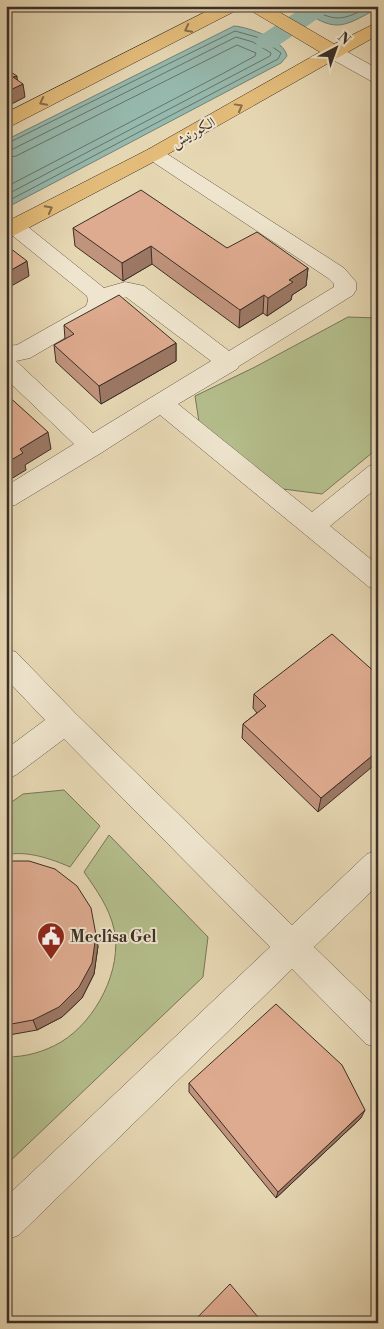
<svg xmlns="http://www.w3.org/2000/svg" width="384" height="1329" font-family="'Libre Bodoni',Amiri,serif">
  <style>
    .green { fill: #b4be8c; stroke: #787659 }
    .water { fill: #96b9ae; stroke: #728278 }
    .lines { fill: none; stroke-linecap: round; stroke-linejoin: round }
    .shore { stroke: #68746a; stroke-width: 1 }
    .canal { fill: #96b9ae; fill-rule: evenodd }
    .minor-casing { stroke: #665949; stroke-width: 1 }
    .major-casing { stroke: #3b2f26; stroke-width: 1 }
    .minor { fill: #efe5ce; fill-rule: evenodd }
    .major { fill: #e3bc7a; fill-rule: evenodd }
    .wall { fill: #c0937c; stroke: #3b2f26 }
    .shaded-wall { fill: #9c7865; stroke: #3b2f26 }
    .building { fill: #dfab90; stroke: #3b2f26 }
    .oneway { stroke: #876e4c }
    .labels { text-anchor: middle; stroke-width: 4; stroke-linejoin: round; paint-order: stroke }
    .far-street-label { font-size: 14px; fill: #3b2f26; stroke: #efe5ce }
    .poi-label { font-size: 16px; font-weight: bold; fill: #3b2f26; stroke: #efe5ce; text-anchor: start }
  </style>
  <rect width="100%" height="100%" fill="#e6d7b3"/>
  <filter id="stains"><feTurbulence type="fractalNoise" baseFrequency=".004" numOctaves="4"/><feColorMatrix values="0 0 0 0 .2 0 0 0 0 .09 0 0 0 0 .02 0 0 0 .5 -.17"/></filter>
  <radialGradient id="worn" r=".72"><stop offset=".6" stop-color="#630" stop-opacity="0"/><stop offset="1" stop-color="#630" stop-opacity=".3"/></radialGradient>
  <g class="green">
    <path d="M348,317L378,318V448L322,494L275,488L199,422L195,396L255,367Z"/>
    <path d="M64,790L100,826L70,867C52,859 26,850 6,855V806L23,794Z"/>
    <path d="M109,835L208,937L203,977L6,1165V1057C26,1057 44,1052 61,1042C96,1021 123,969 114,929C109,907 97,891 84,872Z"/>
  </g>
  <g class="water">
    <path d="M297,6H378V8C340,29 335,33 297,6Z"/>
    <path d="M234,26C249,27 284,40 287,56L281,63L6,208V140Z"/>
  </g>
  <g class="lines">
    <g class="shore">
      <path d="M306,6C335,22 341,22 370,6"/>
      <path d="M6,144L235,31L260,38L281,53L278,59L6,202"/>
      <path d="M6,150L13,149L236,37L253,42L271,53L270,56L6,195"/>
      <path d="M6,158L16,156L237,45L256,53L255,56L222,74L6,187"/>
    </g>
    <path class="canal" d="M305,6H333L329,11L276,47L267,49L258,47L255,42L258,37Z"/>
    <g class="minor-casing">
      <g id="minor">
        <path d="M335,47L342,49L378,69V83L371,81L328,57L326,53L328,49Z"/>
        <path d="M154,148L161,150L344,268L356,282V290L353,295L239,366L237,369L178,404L312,512L369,466L378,464V487L330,526L378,565V590L369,587L160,415L101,453L15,505L6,507V486L74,444L6,379V346L17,345L86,306L88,301L87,296L8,232V222L15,220L22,222L104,288L125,282L144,286L229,351L334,287V284L328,278L147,158L144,154L147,150ZM126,297L211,361L93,433L16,361L30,358L102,316L110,303Z"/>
        <path d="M6,649L16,652L75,713L292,925L367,854L378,850V885L314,947L378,1009V1048L366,1044L292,969L19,1235L6,1240V1197L270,947L64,739L16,775L6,779V749L45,720L6,679Z"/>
      </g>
    </g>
    <g class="major-casing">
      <g id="major">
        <path d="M217,6H240L237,10L13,125L6,127V113Z"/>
        <path d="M247,6H269L334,44L378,22V35L161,158L13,236L6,238V222L147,150L320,52L250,10Z"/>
      </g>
    </g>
    <use href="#minor" class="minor"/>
    <use href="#major" class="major"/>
  </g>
  <g class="wall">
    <path d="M73,228L227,248L308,268L306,286L292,295L291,300L267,316L263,313L239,328L152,264L123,281L75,246Z"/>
    <path d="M64,325L176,343V361L101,404L56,362L54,345L65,339Z"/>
    <path d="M378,675L318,812L242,738L243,724L257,713L253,708L254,694Z"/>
    <path d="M6,861L98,946L94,974L82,998L62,1017L37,1030L9,1035H6Z"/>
    <path d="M189,1083L361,1118L276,1198L189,1092Z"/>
  </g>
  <g class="shaded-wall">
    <path d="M17,76L18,86L23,84L25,97L6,107V92L13,77Z"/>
    <path d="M151,246L152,264L123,281L122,263Z"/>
    <path d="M27,261L29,276L6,289V273Z"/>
    <path d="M308,268L306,286L292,295L291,300L267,316L268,298L289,280Z"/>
    <path d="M264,295L263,313L239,328L240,310Z"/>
    <path d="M176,343V361L101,404L99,386Z"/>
    <path d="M48,432L51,449L25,465L26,470L6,482V463L20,449Z"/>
    <path d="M378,751V762L318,812L321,798Z"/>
    <path d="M96,935L98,946L94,974L82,998L62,1017L37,1030L33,1020Z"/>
    <path d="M365,1110L361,1118L276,1198L278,1192Z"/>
  </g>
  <g class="building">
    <path d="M6,69L17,76L13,77L23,84L6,92Z"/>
    <path d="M141,190L227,248L257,232L308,268L289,280L293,282L268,298L264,295L240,310L151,246L122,263L73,228Z"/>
    <path d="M6,245L27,261L6,273Z"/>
    <path d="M119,295L176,343L99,386L54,345L74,334L64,325Z"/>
    <path d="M6,394L48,432L20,449L23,453L6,463Z"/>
    <path d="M332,634L378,675V751L321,798L243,724L266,706L254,694Z"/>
    <path d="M6,861H29L55,869L77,886L91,908L96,935L92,963L79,987L59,1007L33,1020L6,1025Z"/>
    <path d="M276,1004L342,1065L365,1110L278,1192L189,1083Z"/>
    <path d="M230,1284L263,1323H192Z"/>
  </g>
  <defs><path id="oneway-chevron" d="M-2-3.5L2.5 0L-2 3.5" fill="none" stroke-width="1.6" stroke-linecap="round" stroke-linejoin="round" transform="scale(1.25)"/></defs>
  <g class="oneway">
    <use href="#oneway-chevron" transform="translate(188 29) rotate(153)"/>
    <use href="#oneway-chevron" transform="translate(43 102) rotate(153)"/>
    <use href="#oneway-chevron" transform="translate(239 107) rotate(-29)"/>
    <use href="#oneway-chevron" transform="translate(49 209) rotate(-28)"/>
  </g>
  <defs>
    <g id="civic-pin" transform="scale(1.4375)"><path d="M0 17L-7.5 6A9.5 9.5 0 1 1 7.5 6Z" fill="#8f2418" stroke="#efe5ce"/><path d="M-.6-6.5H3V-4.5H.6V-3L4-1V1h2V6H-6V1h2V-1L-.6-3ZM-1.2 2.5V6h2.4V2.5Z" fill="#fff"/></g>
  </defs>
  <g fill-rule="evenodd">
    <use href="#civic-pin" x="51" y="936"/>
  </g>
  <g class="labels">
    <g class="far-street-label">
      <text transform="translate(193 132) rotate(-29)" y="5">الكورنيش</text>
    </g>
    <g class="poi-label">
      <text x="70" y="942">Meclîsa Gel</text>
    </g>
  </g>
  <rect width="384" height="1329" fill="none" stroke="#e6d7b3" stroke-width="25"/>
  <rect x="8" y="8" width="369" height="1314" fill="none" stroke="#3b2f26" stroke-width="2.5"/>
  <rect x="12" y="12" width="359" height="1304" fill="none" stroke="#3b2f26"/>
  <g transform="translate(336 48) rotate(41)" stroke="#efe5ce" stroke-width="4" paint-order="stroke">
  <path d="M0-4L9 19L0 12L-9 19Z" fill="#3b2f26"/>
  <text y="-8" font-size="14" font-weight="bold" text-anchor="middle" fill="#3b2f26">N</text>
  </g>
  <rect width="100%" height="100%" filter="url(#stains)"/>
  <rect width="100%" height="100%" fill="url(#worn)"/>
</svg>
